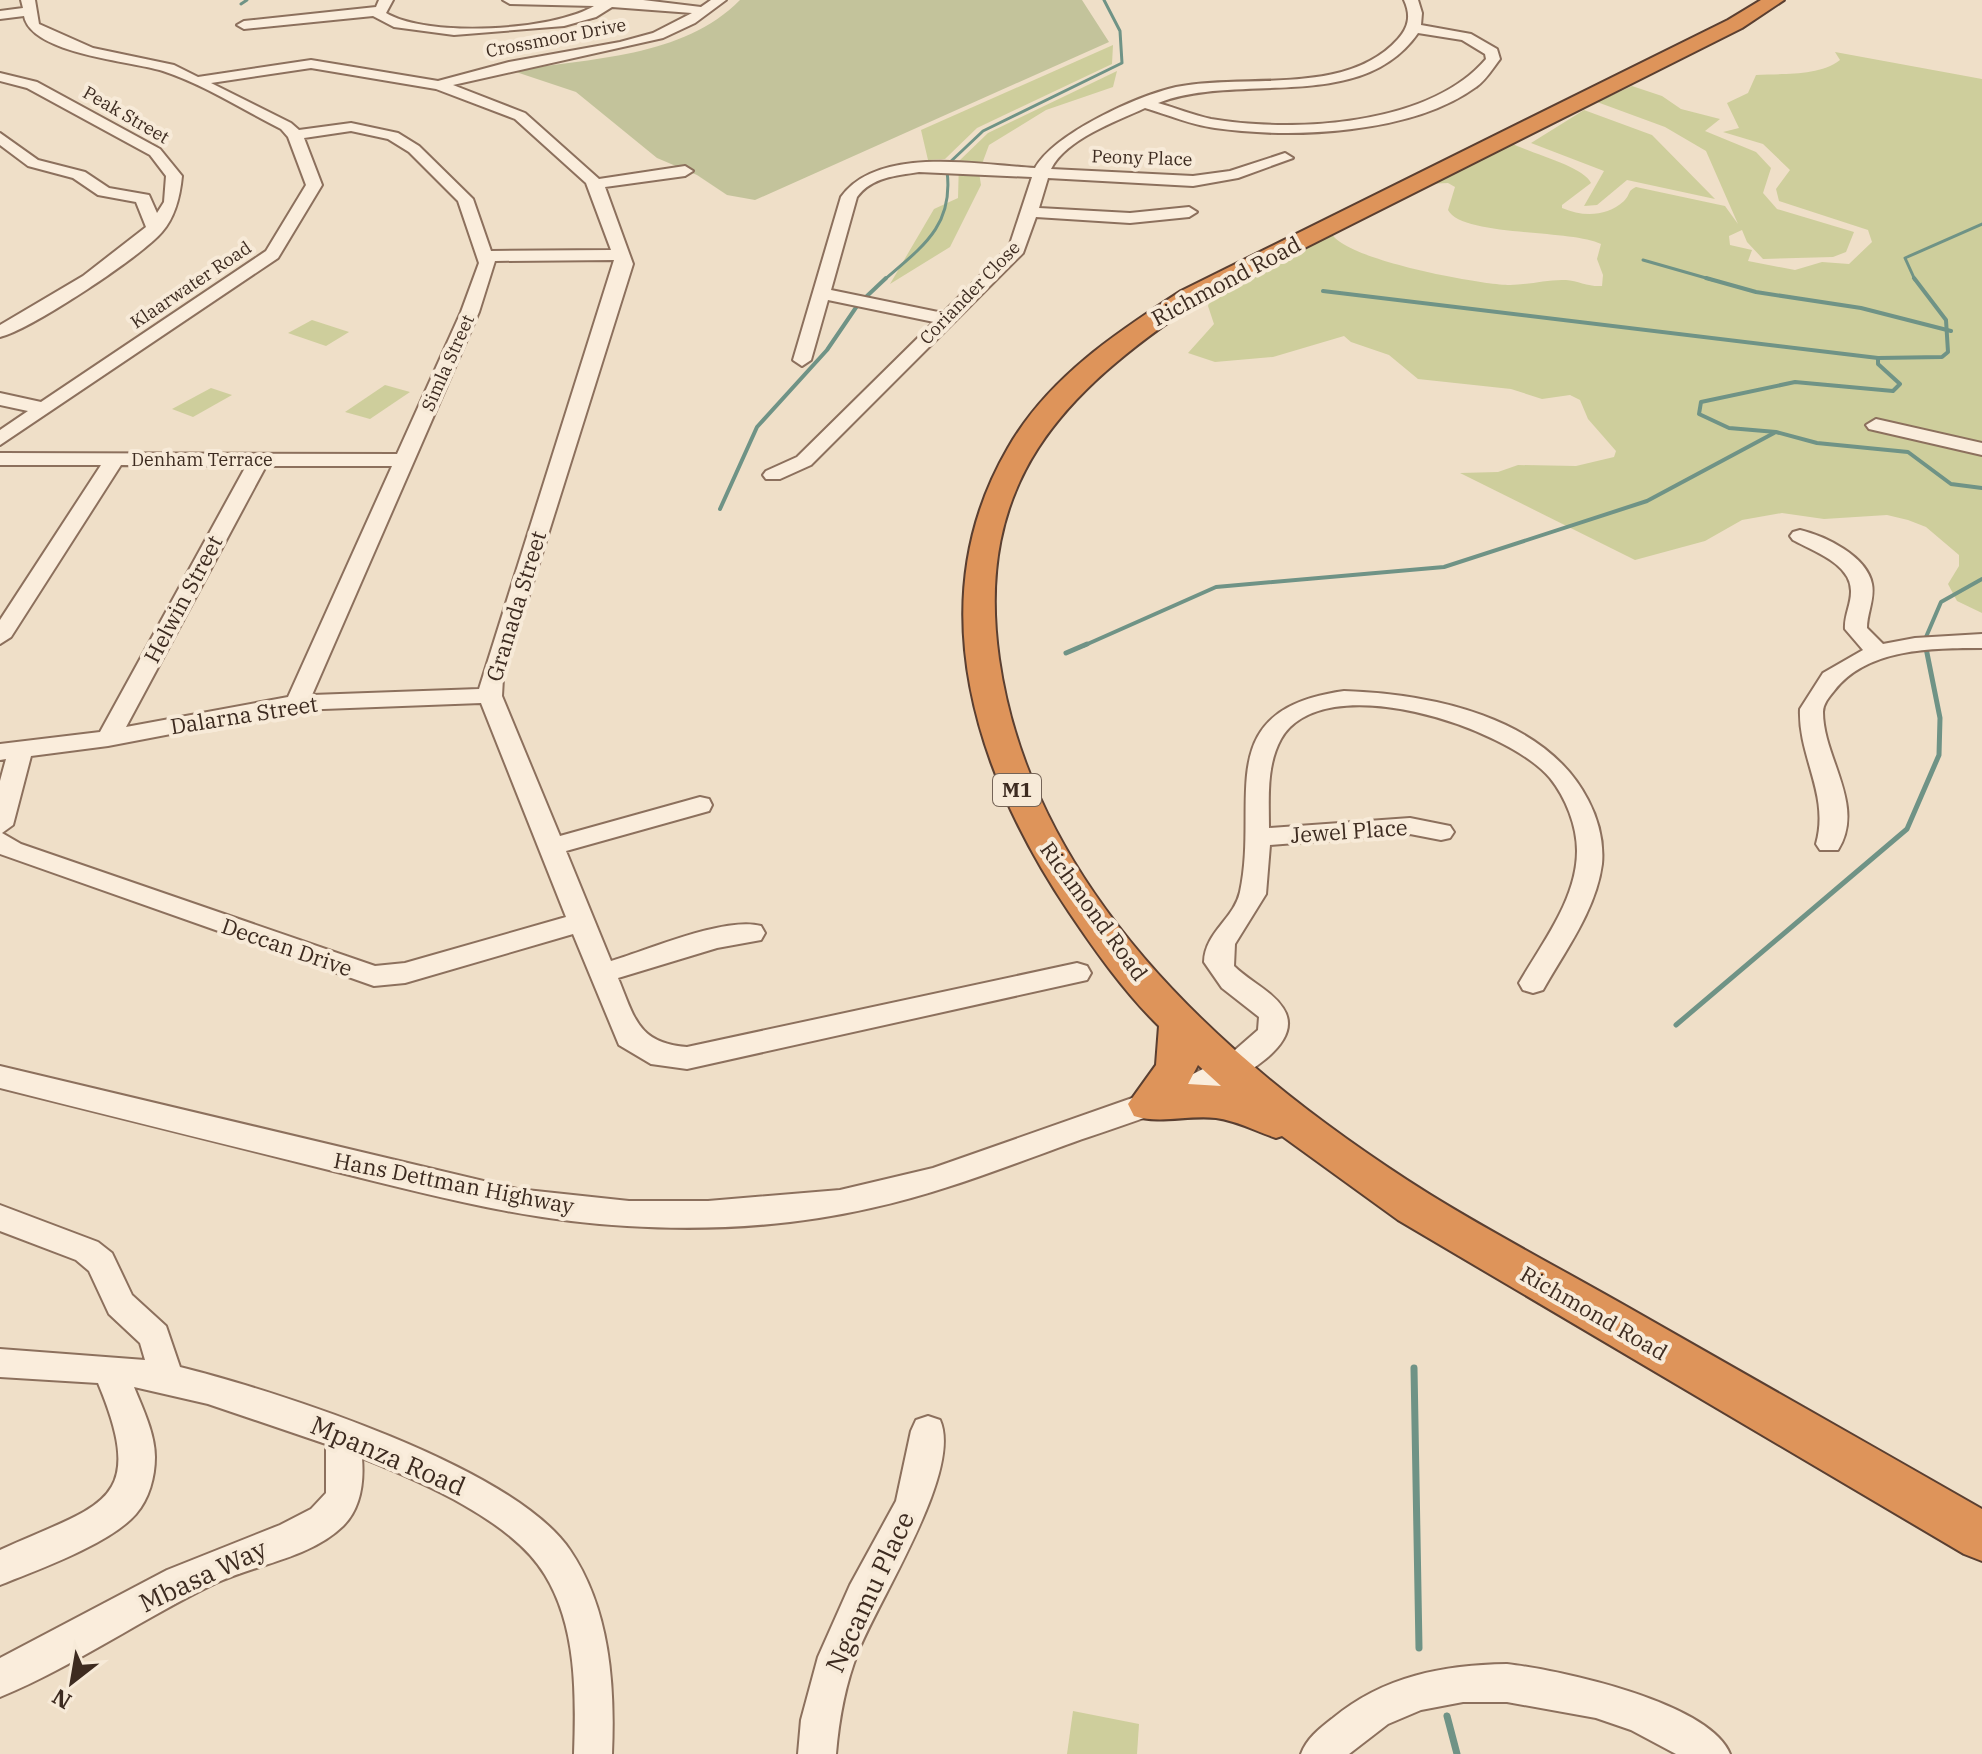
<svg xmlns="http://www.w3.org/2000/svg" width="1982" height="1754" font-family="'IBM Plex Serif',serif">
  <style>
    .green { fill: #cece9c }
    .cemetery { fill: #c3c39b }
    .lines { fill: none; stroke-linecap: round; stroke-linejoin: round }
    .stream-far3 { stroke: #6f9386; stroke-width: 3 }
    .stream-far2 { stroke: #6f9386; stroke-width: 4 }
    .stream-far1 { stroke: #6f9386; stroke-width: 5 }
    .stream { stroke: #6f9386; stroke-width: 7 }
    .minor-casing { stroke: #8c705d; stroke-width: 4 }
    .highway-casing { stroke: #5a3f31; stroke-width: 4 }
    .minor { fill: #faeddc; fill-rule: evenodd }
    .highway { fill: #de945a; fill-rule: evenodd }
    .labels { text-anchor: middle; stroke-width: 8; stroke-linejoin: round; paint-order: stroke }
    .far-street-label { font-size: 18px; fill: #3d2b20; stroke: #f7ead8 }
    .shield { fill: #f7ead8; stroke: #756457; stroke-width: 2 }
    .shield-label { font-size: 20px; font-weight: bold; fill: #3d2b20 }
    .street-label { font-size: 22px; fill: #3d2b20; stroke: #f7ead8 }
    .near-street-label { font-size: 26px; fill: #3d2b20; stroke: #f7ead8 }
  </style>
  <rect width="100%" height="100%" fill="#efdfc8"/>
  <g class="green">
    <path d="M1113,45L1112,64L977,128L945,159L928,160L921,130Z"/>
    <path d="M1835,52L1982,79V613L1957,601L1948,584L1959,566V555L1926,527L1908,520L1887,515L1824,519L1782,513L1742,520L1705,541L1635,560L1460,473L1498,472L1518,465L1576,466L1614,457L1616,451L1588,419L1580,400L1570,395L1542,399L1511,389L1418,379L1389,355L1351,342L1344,336L1273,357L1215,362L1188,353L1214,324L1208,306L1212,295L1331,232C1340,259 1481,285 1510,285C1529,285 1547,279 1566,280C1578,281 1589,287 1602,286L1603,275L1597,259L1601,244C1570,229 1462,237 1448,210L1455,187L1448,183L1426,184L1509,142C1529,153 1584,166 1591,183L1562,205V208C1583,217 1606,217 1624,201C1631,194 1627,191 1636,187L1725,206L1738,224L1706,151L1665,127L1597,102L1632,86L1662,96L1681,109L1720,119L1705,131L1756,152L1771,168L1763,193L1777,209L1854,232L1846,252L1833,257L1763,259L1747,242L1742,230L1729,236L1730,245L1752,250L1748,261L1795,270L1822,262L1849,264L1872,242L1868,230L1779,201L1776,189L1790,170L1763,144L1723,132L1739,128L1727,103L1748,93L1756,75C1782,73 1818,77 1840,60Z"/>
    <path d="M1117,71L1113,87L1046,110L989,145L979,172L981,185L950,247L890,284L934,209L958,198L959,161L988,133Z"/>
    <path d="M1584,110L1652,135L1715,199L1627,180L1597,205L1584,206L1604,171L1531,143Z"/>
    <path d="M312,320L349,332L326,346L288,333Z"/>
    <path d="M385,385L410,392L370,419L345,412Z"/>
    <path d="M211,388L232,395L193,417L172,409Z"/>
    <path d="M1073,1711L1139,1724L1137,1754H1067Z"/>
  </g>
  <path class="cemetery" d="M740,0H1082L1109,42L755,200L727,195L697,175L657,158L576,92L513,71C589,58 683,58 740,0Z"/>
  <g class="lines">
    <g class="stream-far3">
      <path d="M241,4L247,0"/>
      <path d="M947,165L983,131L1122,63L1120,31L1104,0"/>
      <path d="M1643,260L1713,280"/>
      <path d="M884,280C922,247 954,226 947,171"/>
      <path d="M1915,280L1905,258L1982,224"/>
    </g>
    <g class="stream-far2">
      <path d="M1706,278L1756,292L1861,308L1951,331"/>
      <path d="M1914,278L1946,320L1948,352L1942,357L1878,358V364L1900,384L1893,391L1795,382L1701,402L1699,414L1729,428L1776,432L1817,443L1908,452L1951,484L1982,488"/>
      <path d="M1323,291L1878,358"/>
      <path d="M867,296L886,278"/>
      <path d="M720,509L757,427L827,350L857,306"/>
      <path d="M1926,637L1941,602L1982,579"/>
      <path d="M1083,646L1216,587L1444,567L1647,501L1774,433"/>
    </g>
    <g class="stream-far1">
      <path d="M1066,653L1087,644"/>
      <path d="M1676,1025L1907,829L1939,755L1940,718L1926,648"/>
    </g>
    <g class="stream">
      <path d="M1414,1368L1419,1648"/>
      <path d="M1447,1716L1457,1754"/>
    </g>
    <g class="minor-casing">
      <g id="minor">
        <path d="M21,0H35L39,24L93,48L174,65L198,77L311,60L438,81L509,62L620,42L653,33L692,13L612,7L596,17L564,26L454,35L394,27L373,16L244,29L237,25L244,21L376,7L379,0H393L386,13C428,38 552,31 594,6L510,4L503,0H643L701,7L711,0H726L695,23L663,38L453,85L525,113L599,179L685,166L693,171L685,176L605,187L633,264L503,678L502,696L560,836L700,797L709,799L712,805L709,811L566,851L611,961C648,950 726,916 761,926L765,933L761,940L717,948L618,978C635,1019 638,1043 687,1047L1077,963L1087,966L1091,973L1087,980L687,1069L651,1064L619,1045L573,934L405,983L374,986L0,854V781L6,759L0,760V744L100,732L246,466L121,465L11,637L0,644V620L101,465H0V453L397,454L461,312L479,263L458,201L409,152L388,139L351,131L304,138L322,185L278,258L0,445V430L28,411L0,405V393L41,402L266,251L306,185L288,137L281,129C243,110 203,84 163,71C131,61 31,54 24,16L0,19V11L23,8ZM311,68L436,89L515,119L586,183L611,250L491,251L473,199L419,146L398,133L351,123L299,130L291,123L211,83ZM614,260L479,689L312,695L479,312L495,261ZM266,466H392L288,697L126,727ZM481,703L566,917L405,963L375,966L21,844L2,833L13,825L31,756L108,746L297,710Z"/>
        <path d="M1404,0H1418L1422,13L1421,25L1471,34L1497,49L1500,59C1493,68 1486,80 1476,87C1412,134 1292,139 1215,128C1191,125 1169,115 1145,108C1115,122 1066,139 1051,169L1193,176L1230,171L1285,153L1293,158L1238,178L1193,186L1048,178L1039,208L1130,213L1189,207L1197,212L1189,217L1130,223L1036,217L1023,253L811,465L780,479H766L763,475L766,471L797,457L934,322L828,300L811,360L802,366L793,360L841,197C878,145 979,165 1035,168C1055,133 1137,96 1176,87C1245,73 1346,97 1398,39C1409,27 1411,15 1404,0ZM1418,33L1462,40L1485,54L1486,59C1429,126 1293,133 1211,119C1193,115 1176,108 1158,103C1239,71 1361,115 1418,33ZM919,172L1032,177L1009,247L943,313L831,290L857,197C872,177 895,176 919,172Z"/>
        <path d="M0,73L37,82L160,149L182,176C180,197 175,217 162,232C142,256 30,330 0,337V325L83,276L146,227L136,202L98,195L73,178L28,166L0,145V133L38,160L85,172L109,188L149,195L157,213L164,202L166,176L150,155L27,88L0,81Z"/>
        <path d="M1876,419L1982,443V455L1869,429L1866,425Z"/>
        <path d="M1800,530C1825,536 1867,556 1872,584C1875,599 1867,613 1867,628L1883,644L1915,638L1982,634V648C1932,648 1867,648 1834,691C1829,697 1823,704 1823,712C1823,758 1866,805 1838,850H1820L1816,844C1830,795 1798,757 1800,709L1823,673L1863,650L1845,629C1844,616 1851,605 1851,592C1852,564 1813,551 1793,540L1790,536L1793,532Z"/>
        <path d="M1344,691C1430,694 1545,716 1588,800C1598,819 1604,842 1602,864C1596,910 1565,951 1543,990L1533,993L1523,990L1519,983C1542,943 1577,899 1577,851C1577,826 1566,798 1550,778C1507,727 1323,666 1281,739C1266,766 1269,799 1269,828L1410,818L1450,826L1454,832L1450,838L1441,840L1410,834L1270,845L1266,894L1235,944L1234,966C1249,981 1271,990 1283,1008C1307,1044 1238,1079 1212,1091C1164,1113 1113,1128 1063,1146C1000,1169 937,1194 871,1208C793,1226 707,1231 627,1226C525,1221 428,1194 329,1170C220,1143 110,1116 0,1088V1066L517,1189L629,1201H708L840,1190L933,1168L1175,1083L1227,1057L1258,1030L1259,1017L1222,988L1204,962C1205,932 1234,919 1240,892C1260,800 1208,710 1344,691Z"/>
        <path d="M0,1205L98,1242L112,1253L132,1295L166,1326L180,1367C277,1391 514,1467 570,1550C610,1609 615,1685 612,1754H574C576,1695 577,1627 545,1575C512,1520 420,1481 362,1458C364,1482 361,1508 343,1526C310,1558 257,1564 216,1583C143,1618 75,1666 0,1697V1658L167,1570L280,1525L311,1509L326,1493V1444L208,1404L134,1387C143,1409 155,1434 155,1457C155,1477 149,1499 136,1514C110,1544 37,1570 0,1585V1550C100,1504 149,1505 98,1383L0,1377V1349L145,1360L140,1343L109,1314L89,1271L76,1260L0,1231Z"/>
        <path d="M928,1416L940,1420C963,1471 878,1600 858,1652C845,1685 839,1719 836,1754H798L801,1720L818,1657L850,1585L896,1501L911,1431L916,1420Z"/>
        <path d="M1507,1664C1559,1670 1709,1702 1730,1754H1676L1631,1730L1596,1718L1507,1702H1463L1421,1710L1388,1724L1349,1754H1301C1307,1738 1319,1729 1333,1718C1384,1676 1443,1665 1507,1664Z"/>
      </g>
    </g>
    <g class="highway-casing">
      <path id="highway" d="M1761,0H1784L1742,28L1199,301C1062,393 974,481 999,659C1033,896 1237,1073 1429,1194C1492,1233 1559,1268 1624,1305C1743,1373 1863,1441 1982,1509V1561L1964,1554L1398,1220L1282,1136L1276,1138C1255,1131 1238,1121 1216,1118C1188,1115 1160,1124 1134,1116L1128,1104L1156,1065L1159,1026C1125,993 1096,952 1069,912C977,775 918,603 1008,448C1048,378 1116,333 1181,291L1728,20ZM1198,1065L1221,1086L1188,1084Z"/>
    </g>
    <use href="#minor" class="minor"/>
    <use href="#highway" class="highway"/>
  </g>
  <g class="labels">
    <g class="far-street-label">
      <text transform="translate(556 38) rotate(-11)" y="6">Crossmoor Drive</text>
      <text transform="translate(126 115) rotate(30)" y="6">Peak Street</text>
      <text transform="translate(1142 158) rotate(2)" y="6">Peony Place</text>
      <text transform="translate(191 285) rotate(-34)" y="6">Klaarwater Road</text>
      <text transform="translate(970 293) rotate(-46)" y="6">Coriander Close</text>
      <text transform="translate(448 363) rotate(-66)" y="6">Simla Street</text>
      <text x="202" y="466">Denham Terrace</text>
    </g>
    <rect class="shield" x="993" y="774" width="48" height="32" rx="6"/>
    <g class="shield-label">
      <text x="1017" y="797">M1</text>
    </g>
    <g class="street-label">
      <text transform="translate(1226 281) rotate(-28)" y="8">Richmond Road</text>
      <text transform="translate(183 599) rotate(-62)" y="8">Helwin Street</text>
      <text transform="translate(516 606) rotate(-73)" y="8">Granada Street</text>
      <text transform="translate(244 715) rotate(-9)" y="8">Dalarna Street</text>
      <text transform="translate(1349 831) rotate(-4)" y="8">Jewel Place</text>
      <text transform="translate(1094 911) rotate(54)" y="8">Richmond Road</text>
      <text transform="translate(287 947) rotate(19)" y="8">Deccan Drive</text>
      <text transform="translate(454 1183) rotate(11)" y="8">Hans Dettman Highway</text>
      <text transform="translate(1594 1313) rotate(30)" y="8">Richmond Road</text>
    </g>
    <g class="near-street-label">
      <text transform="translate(388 1456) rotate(23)" y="9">Mpanza Road</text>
      <text transform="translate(203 1576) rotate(-25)" y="9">Mbasa Way</text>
      <text transform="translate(870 1592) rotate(-65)" y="9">Ngcamu Place</text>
    </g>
  </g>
  <g transform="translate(72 1682) rotate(211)" stroke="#f7ead8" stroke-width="6" paint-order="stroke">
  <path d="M0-6L14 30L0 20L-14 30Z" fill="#3d2b20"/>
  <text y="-12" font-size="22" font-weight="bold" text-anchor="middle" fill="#3d2b20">N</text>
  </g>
</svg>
